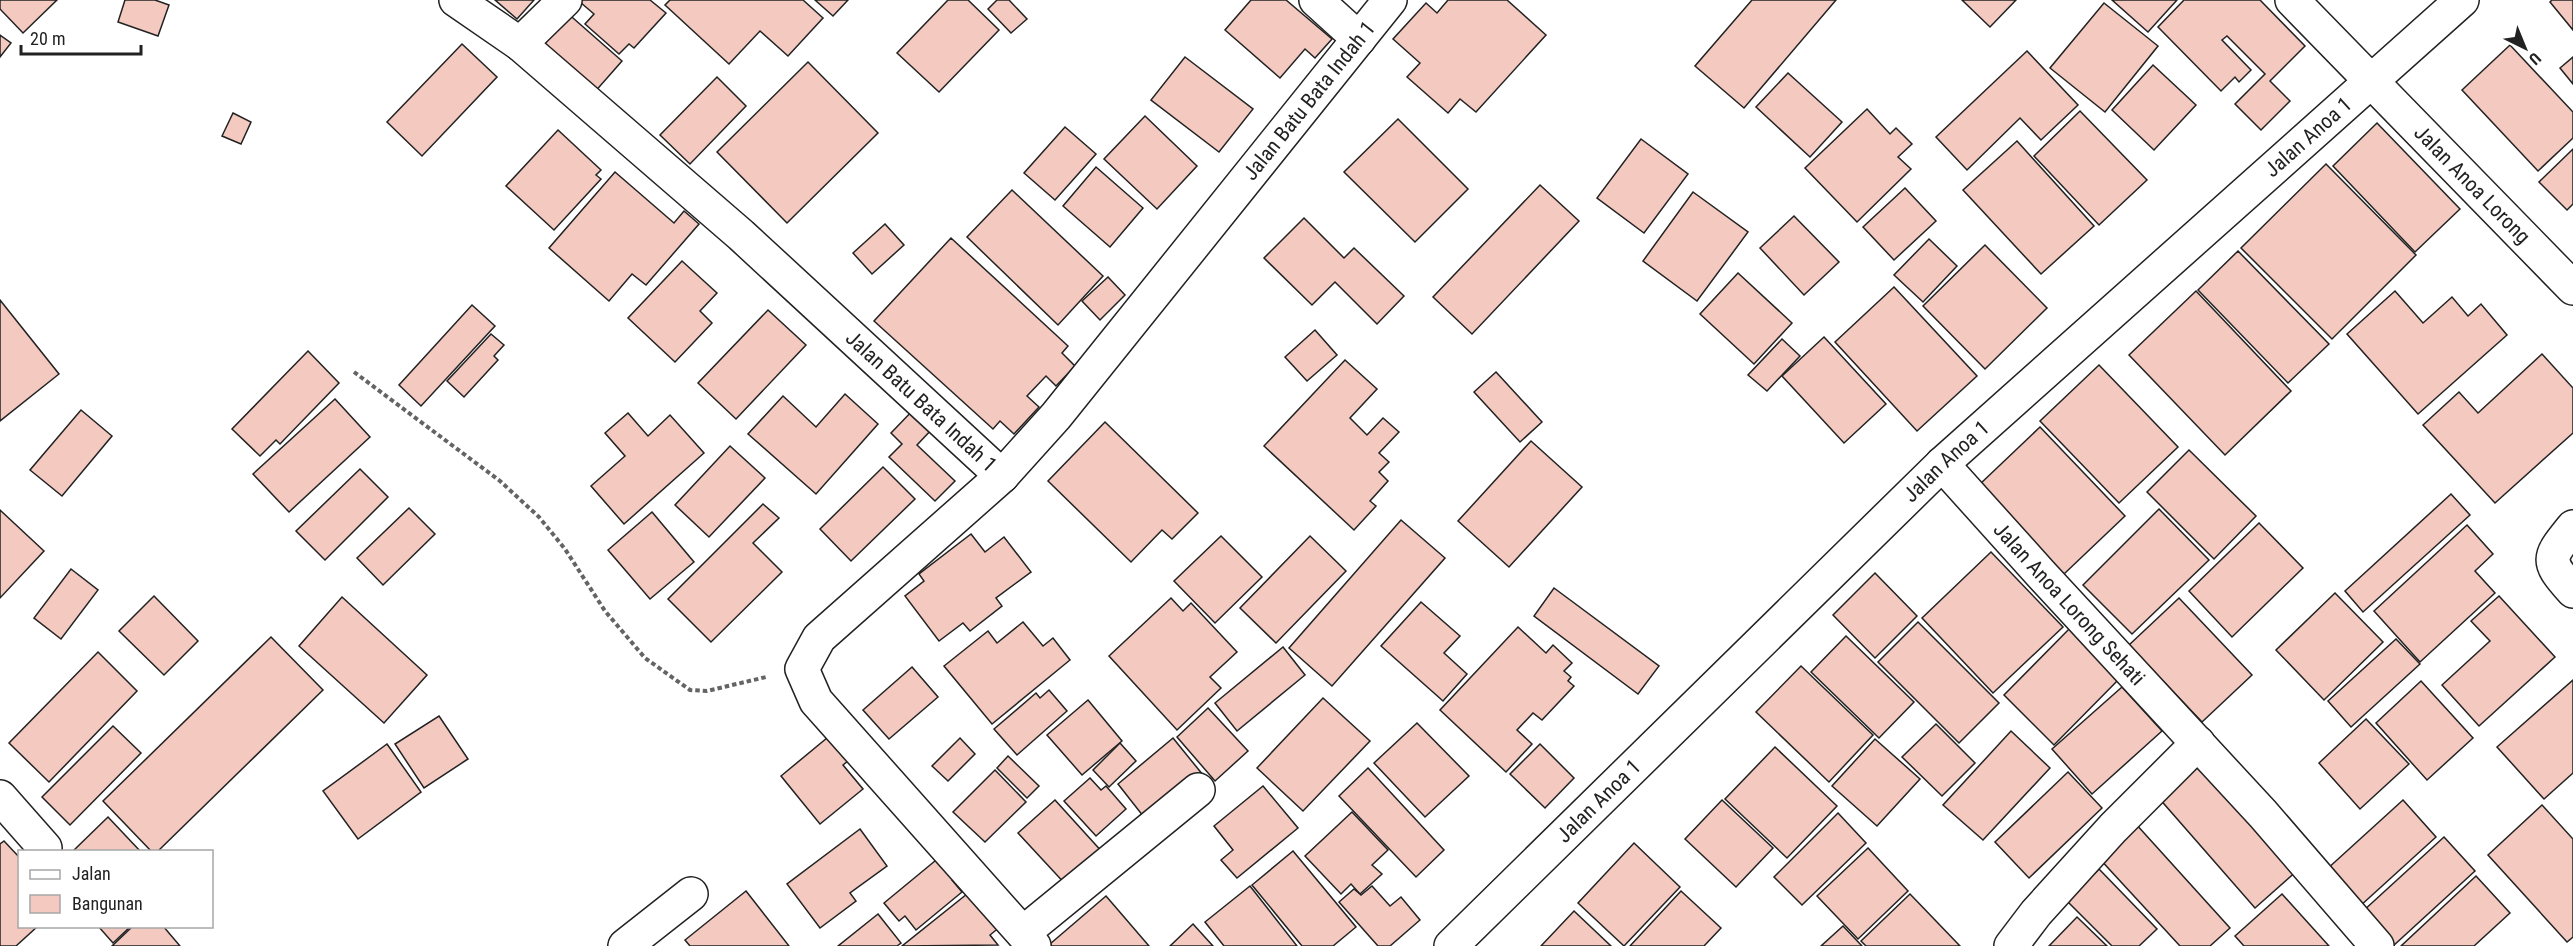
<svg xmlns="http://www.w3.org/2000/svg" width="2573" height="946" font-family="'Roboto Condensed',sans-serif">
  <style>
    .building { fill: #f3c9c0; stroke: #222; stroke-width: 1.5 }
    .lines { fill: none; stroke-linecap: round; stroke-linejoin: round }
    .street-casing { stroke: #222; stroke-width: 36 }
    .path { stroke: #646464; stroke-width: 4; stroke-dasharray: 4.5 3; stroke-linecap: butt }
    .street { stroke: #fff; stroke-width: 33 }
    .labels { text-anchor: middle; stroke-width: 4.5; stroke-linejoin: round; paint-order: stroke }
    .street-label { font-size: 21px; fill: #222; stroke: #fff }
  </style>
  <rect width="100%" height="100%" fill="#fff"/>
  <g class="building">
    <path d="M0,0H57L23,33L0,9Z"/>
    <path d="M125,0H155L169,5L158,36L118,22Z"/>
    <path d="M495,0H534L517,19Z"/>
    <path d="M582,0H650L666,13L634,48L629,44L619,54L585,24L594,14L580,2Z"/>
    <path d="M670,0H803L823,18L788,56L760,31L729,64L665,5Z"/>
    <path d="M815,0H848L833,16Z"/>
    <path d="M948,0H968L999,30L939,92L897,53Z"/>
    <path d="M997,0H1009L1027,19L1011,33L988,9Z"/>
    <path d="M1251,0H1286L1332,39L1315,58L1305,49L1280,78L1225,30Z"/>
    <path d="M1448,0H1507L1546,35L1476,112L1460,99L1448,113L1407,77L1420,63L1393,39L1426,3L1437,13Z"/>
    <path d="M1752,0H1836L1744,108L1695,66Z"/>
    <path d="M1962,0H2016L1990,27Z"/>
    <path d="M2112,0H2177L2148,32Z"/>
    <path d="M2184,0H2260L2305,46L2270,81L2290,101L2261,130L2235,104L2265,74L2227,36L2222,40L2251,70L2239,82L2235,77L2221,91L2158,27Z"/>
    <path d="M2552,0H2573V30L2550,2Z"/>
    <path d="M2104,3L2158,46L2105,112L2050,68Z"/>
    <path d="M565,11L622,61L593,94L536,44Z"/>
    <path d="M0,35L11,43L0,57Z"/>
    <path d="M462,44L497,77L422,156L387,122Z"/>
    <path d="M2510,45L2573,112V138L2538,171L2462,90Z"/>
    <path d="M2027,51L2078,105L2041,140L2020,118L1967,170L1936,137Z"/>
    <path d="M1185,57L1253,109L1219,152L1151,100Z"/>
    <path d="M2573,57V84L2560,68Z"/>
    <path d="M808,62L878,133L787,223L717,152Z"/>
    <path d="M2153,65L2196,105L2154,150L2112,110Z"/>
    <path d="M1788,73L1842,122L1810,157L1756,107Z"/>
    <path d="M717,77L746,106L690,164L660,135Z"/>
    <path d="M1867,109L1890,134L1896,128L1912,144L1898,157L1911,169L1857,222L1805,168Z"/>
    <path d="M2080,111L2147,180L2099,225L2034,156Z"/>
    <path d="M233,113L251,122L241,144L222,136Z"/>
    <path d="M1145,116L1197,166L1157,209L1104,159Z"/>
    <path d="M1398,119L1468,189L1415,242L1344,172Z"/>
    <path d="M2377,123L2460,209L2415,252L2333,166Z"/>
    <path d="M1065,127L1096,154L1055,200L1024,173Z"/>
    <path d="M558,130L601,170L596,175L601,179L554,230L506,186Z"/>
    <path d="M1641,139L1688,174L1644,233L1597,198Z"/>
    <path d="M2017,141L2094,226L2041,274L1963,190Z"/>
    <path d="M2573,149V204L2567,210L2539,182Z"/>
    <path d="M2326,164L2416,255L2332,339L2241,248Z"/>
    <path d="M1096,167L1143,208L1110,247L1063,206Z"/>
    <path d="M615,172L674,223L684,211L699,224L646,285L632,274L609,301L549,248Z"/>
    <path d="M1540,185L1579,221L1472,334L1433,297Z"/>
    <path d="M1905,188L1936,221L1894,260L1863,227Z"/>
    <path d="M1012,190L1103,276L1058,325L967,237Z"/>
    <path d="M1693,192L1748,232L1697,301L1643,261Z"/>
    <path d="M1794,216L1839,262L1804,295L1760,248Z"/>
    <path d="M1304,218L1344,258L1354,248L1404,296L1377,324L1335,282L1312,305L1264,258Z"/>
    <path d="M885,224L904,245L872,274L853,253Z"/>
    <path d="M951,238L1068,346L1062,353L1075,366L1056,386L1046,376L1027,396L1039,407L1014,434L1000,421L993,429L874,321Z"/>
    <path d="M1929,239L1957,266L1923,302L1894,275Z"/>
    <path d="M1985,245L2047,308L1985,369L1923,306Z"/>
    <path d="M2238,251L2329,344L2288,383L2198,290Z"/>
    <path d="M682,261L717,293L700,311L712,323L675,362L628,318Z"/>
    <path d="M1738,273L1792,323L1754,364L1700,314Z"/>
    <path d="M1108,277L1125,295L1100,320L1082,301Z"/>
    <path d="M1894,287L1977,376L1917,431L1835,342Z"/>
    <path d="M2196,291L2291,391L2225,455L2129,355Z"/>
    <path d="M2395,291L2423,323L2452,297L2468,316L2481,304L2507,335L2418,414L2347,334Z"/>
    <path d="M0,300L59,374L0,421Z"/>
    <path d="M472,305L495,326L421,406L399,385Z"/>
    <path d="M768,310L806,345L736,419L698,383Z"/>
    <path d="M1315,330L1337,355L1307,381L1285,357Z"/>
    <path d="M491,334L504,345L494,356L498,360L464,397L447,381Z"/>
    <path d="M1824,337L1886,404L1844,443L1782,376Z"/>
    <path d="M1782,339L1800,356L1767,391L1748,375Z"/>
    <path d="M308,351L339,383L280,444L276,440L260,456L232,429Z"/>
    <path d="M2542,354L2573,388V433L2495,503L2423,425L2459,392L2478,413Z"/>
    <path d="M1345,360L1377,389L1350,418L1367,435L1383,418L1399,432L1379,453L1389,462L1379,472L1388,481L1370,501L1376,506L1354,530L1264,446Z"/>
    <path d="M2099,365L2178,447L2119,503L2040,421Z"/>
    <path d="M1496,372L1542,422L1520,442L1474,392Z"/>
    <path d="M845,394L878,424L816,494L748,434L783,396L816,427Z"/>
    <path d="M335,399L370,437L289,512L253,474Z"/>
    <path d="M915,408L934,427L917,445L955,481L935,501L889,457L902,444L891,433Z"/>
    <path d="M81,410L112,436L62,496L30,470Z"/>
    <path d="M628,413L648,436L670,415L704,453L624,524L591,486L625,456L605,433Z"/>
    <path d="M1105,422L1198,513L1172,539L1162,530L1131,562L1048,481Z"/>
    <path d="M2040,427L2125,516L2064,574L1979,485Z"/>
    <path d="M1531,441L1582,487L1509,567L1458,521Z"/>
    <path d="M730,446L765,478L709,537L675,505Z"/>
    <path d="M2189,450L2256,516L2214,559L2147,492Z"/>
    <path d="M883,467L915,499L851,561L820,529Z"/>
    <path d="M360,469L388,497L325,560L296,531Z"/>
    <path d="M2451,494L2470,515L2363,612L2345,591Z"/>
    <path d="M763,504L779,518L753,543L782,572L711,642L668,599Z"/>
    <path d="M409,508L435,534L383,585L357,558Z"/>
    <path d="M2159,509L2209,560L2132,634L2083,585Z"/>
    <path d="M0,510L44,551L0,598Z"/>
    <path d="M652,512L694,562L650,599L608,550Z"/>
    <path d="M1401,520L1445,558L1332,686L1289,648Z"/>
    <path d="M2259,523L2303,568L2232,637L2189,591Z"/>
    <path d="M2467,525L2493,554L2475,571L2495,593L2420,662L2374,611Z"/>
    <path d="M971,534L985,552L1004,537L1031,572L996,598L1002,606L970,631L963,623L939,641L905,596L924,581L919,574Z"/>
    <path d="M1221,536L1262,577L1215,623L1174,581Z"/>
    <path d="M1310,536L1346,571L1276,643L1240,608Z"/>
    <path d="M1991,552L2063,627L1993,693L1922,618Z"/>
    <path d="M71,569L98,590L61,639L34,618Z"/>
    <path d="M1875,573L1917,616L1875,658L1833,615Z"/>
    <path d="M1554,588L1659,666L1638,694L1534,616Z"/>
    <path d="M2335,593L2383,642L2324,700L2276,650Z"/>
    <path d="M154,596L198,641L164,675L119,631Z"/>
    <path d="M2499,596L2555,657L2479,726L2442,685L2490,641L2471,621Z"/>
    <path d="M342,597L427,675L384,723L299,646Z"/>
    <path d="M1171,598L1183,611L1191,603L1237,652L1210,677L1221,688L1177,730L1109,656Z"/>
    <path d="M2179,598L2252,675L2202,722L2129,645Z"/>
    <path d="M1421,602L1460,636L1444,653L1467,674L1443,701L1381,646Z"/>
    <path d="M1023,622L1043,646L1053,638L1070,660L992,724L944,666L988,631L997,643Z"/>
    <path d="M1918,622L1999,703L1959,743L1878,662Z"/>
    <path d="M2072,626L2122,676L2054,745L2004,695Z"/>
    <path d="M1518,627L1546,653L1553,645L1572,663L1564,671L1571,677L1568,681L1574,686L1542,720L1533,713L1517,730L1532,744L1506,772L1440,710Z"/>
    <path d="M1846,636L1914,702L1879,738L1811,672Z"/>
    <path d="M271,637L323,690L157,852H152L103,801Z"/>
    <path d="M2396,639L2420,664L2351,727L2328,701Z"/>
    <path d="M1283,647L1305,675L1237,731L1215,703Z"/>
    <path d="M98,652L137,691L49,782L9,743Z"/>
    <path d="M1801,666L1873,735L1829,782L1756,712Z"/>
    <path d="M912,667L938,697L889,739L863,710Z"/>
    <path d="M2573,680V773L2544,799L2497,747Z"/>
    <path d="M2421,681L2473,738L2427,780L2376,723Z"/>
    <path d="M2122,687L2162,731L2092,794L2052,749Z"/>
    <path d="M1049,690L1067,711L1017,755L994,729L1036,693L1040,698Z"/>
    <path d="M1323,698L1370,741L1303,811L1257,768Z"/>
    <path d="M1088,700L1122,741L1082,775L1047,735Z"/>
    <path d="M1208,708L1248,751L1215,781L1177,737Z"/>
    <path d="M439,716L468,759L424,788L395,744Z"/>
    <path d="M2366,719L2409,764L2360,809L2319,763Z"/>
    <path d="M1417,723L1469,776L1425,817L1374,763Z"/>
    <path d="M1936,724L1975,763L1942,796L1902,757Z"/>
    <path d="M113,726L141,753L70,825L42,797Z"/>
    <path d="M2011,731L2050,768L1983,840L1943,805Z"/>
    <path d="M833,733L853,757L843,765L863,789L820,824L781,776Z"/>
    <path d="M960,738L975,754L948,781L932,766Z"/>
    <path d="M1173,738L1203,775L1147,821L1118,784Z"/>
    <path d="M1875,739L1920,779L1877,826L1832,786Z"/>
    <path d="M1120,743L1136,761L1109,787L1093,770Z"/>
    <path d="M387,744L421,792L358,839L323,791Z"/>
    <path d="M1540,744L1574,778L1545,808L1510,774Z"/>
    <path d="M1775,747L1837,806L1787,858L1725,799Z"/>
    <path d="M1008,756L1039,786L1027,798L997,768Z"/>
    <path d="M2202,759L2299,869L2255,908L2158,797Z"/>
    <path d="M1368,768L1444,850L1416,877L1339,796Z"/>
    <path d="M995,770L1026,802L985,842L953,812Z"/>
    <path d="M2068,772L2102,808L2029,878L1995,842Z"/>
    <path d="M1090,778L1101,790L1106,786L1126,809L1096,836L1064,801Z"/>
    <path d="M1263,786L1298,828L1237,878L1221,860L1233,850L1214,826Z"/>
    <path d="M1055,800L1104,854L1068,887L1018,833Z"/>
    <path d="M1722,800L1773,848L1736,887L1685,839Z"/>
    <path d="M2403,800L2436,837L2359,907L2326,870Z"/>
    <path d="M2542,805L2573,839V937L2567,942L2488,855Z"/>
    <path d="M1352,812L1388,850L1372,865L1382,874L1360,894L1351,884L1341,894L1305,856Z"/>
    <path d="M1838,813L1866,843L1802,905L1774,877Z"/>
    <path d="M108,817L141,852H72Z"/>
    <path d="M2135,823L2230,928L2210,946H2180L2098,857Z"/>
    <path d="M860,829L887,866L850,893L856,901L820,928L787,884Z"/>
    <path d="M2444,837L2475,871L2393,946L2362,912Z"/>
    <path d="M4,841L20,858V926H38L16,946H0V844Z"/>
    <path d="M1634,843L1680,887L1624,946L1578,903Z"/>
    <path d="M1868,848L1908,891L1858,939L1817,896Z"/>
    <path d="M1293,851L1356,927L1333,946H1302L1252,885Z"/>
    <path d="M941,856L957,876L952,880L962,892L916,930L905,916L899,921L884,903Z"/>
    <path d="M2099,869L2157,929L2139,946H2112L2067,901Z"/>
    <path d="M2476,876L2510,913L2474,946H2401Z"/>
    <path d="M977,886L1006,922L990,935L998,945L902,946Z"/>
    <path d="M1250,886L1297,946H1224L1205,922Z"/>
    <path d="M1372,886L1390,906L1401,897L1420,920L1390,946H1378L1339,902L1354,889L1361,895Z"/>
    <path d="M746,891L789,946H690L685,940Z"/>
    <path d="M1681,891L1721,928L1704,946H1630Z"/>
    <path d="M1910,894L1960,946H1866L1861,941Z"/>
    <path d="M2282,894L2329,946H2244L2235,936Z"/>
    <path d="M1106,896L1149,946H1052L1050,944Z"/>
    <path d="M1574,911L1611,946H1541Z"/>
    <path d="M878,914L901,943L897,946H838Z"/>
    <path d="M2077,917L2107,946H2049Z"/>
    <path d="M1193,924L1213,946H1170Z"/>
    <path d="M98,926H131L113,943Z"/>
    <path d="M133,926H163L180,946H112Z"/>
    <path d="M1843,926L1862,946H1821Z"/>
  </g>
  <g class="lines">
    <g class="street-casing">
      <g id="street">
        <path id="s1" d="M456,0L520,44L741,235L1002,476L1056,416L1390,0"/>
        <path d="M1316,0L1359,39"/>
        <path id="s2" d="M2292,0L2573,288"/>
        <path d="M520,44L565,0"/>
        <path id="s3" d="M1942,464L2041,574L2263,814L2377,946"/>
        <path d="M1002,476L819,638L802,669L816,701L1034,946"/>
        <path d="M2573,527C2548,558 2545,560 2573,591"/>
        <path d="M0,797L45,848"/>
        <path d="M1023,933L1198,790"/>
        <path d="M625,946L691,894"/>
        <path id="s4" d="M1451,946L1942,464L2462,0"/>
        <path d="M2011,946L2036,913L2113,828L2198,743"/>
      </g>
    </g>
    <path class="path" d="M354,372L500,481L539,517L565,549L605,611L645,658L690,690L707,691L766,677"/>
    <use href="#street" class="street"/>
  </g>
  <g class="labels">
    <g class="street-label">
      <text dy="7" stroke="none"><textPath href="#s1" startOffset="1210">Jalan Batu Bata Indah 1</textPath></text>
      <text dy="7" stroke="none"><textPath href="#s4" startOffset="1179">Jalan Anoa 1</textPath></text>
      <text dy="7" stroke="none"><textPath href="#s2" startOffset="258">Jalan Anoa Lorong</textPath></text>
      <text dy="7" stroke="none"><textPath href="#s1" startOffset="615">Jalan Batu Bata Indah 1</textPath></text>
      <text dy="7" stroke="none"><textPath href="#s4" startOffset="693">Jalan Anoa 1</textPath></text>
      <text dy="7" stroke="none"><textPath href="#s3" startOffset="189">Jalan Anoa Lorong Sehati</textPath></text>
      <text dy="7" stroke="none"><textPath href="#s4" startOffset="207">Jalan Anoa 1</textPath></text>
    </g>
  </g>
  <rect x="18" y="850" width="195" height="78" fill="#ffffff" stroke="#a7a7a7" stroke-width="1.5"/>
  <rect x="30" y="870" width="30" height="9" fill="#ffffff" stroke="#a7a7a7" stroke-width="1.5"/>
  <text x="72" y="880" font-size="18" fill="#222222">Jalan</text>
  <rect x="30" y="895" width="30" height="18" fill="#f3c9c0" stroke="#a7a7a7" stroke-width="1.5"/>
  <text x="72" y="910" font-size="18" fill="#222222">Bangunan</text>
  <g transform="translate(2525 48) rotate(137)" stroke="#ffffff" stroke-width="4.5" paint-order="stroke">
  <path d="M0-4.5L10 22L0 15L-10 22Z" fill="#222222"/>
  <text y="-9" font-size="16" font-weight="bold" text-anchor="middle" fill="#222222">U</text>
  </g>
  <path d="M21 45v9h120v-9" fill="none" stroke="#222222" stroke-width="3"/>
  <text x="30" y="45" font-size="18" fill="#222222" stroke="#ffffff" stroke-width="4.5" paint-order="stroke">20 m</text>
</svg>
